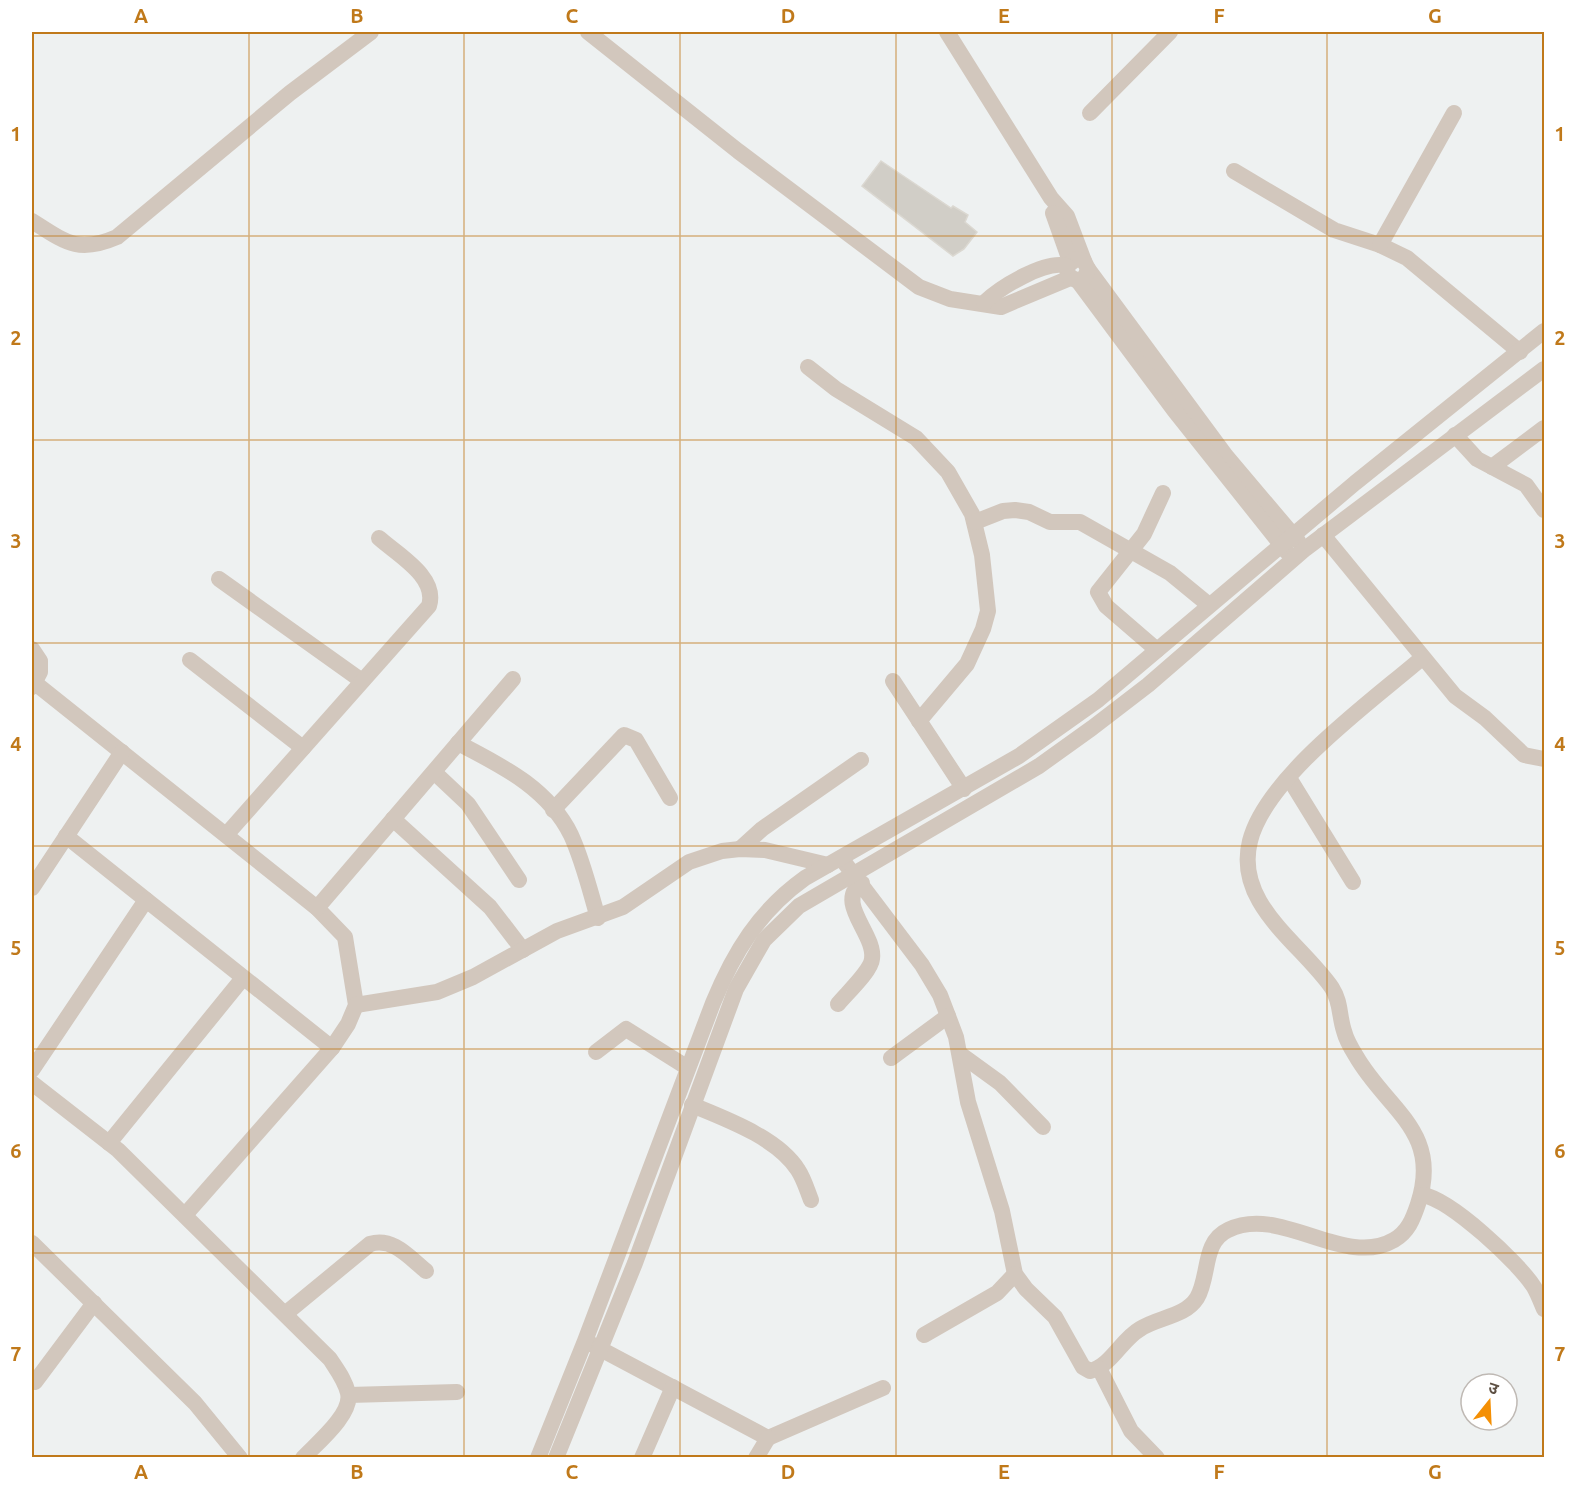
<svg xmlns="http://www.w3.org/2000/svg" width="1576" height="1489" font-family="Ubuntu,'Noto Sans Devanagari',sans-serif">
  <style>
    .building { fill: #d1cec7; stroke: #dbd8d1; stroke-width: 1.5 }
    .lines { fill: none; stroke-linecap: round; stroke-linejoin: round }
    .minor { stroke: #d2c7bd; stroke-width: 16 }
    .grid { fill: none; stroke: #c0791a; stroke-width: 1.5; stroke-opacity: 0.55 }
    .neatline { fill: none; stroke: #c0791a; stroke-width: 2 }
    .grid-label { font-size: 20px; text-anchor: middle; font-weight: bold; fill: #c0791a }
  </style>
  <rect width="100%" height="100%" fill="#eef1f1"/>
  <path class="building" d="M881,161L951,208L953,206L968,215L965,222L977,232L964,249L953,256L862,186Z"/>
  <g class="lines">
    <g class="minor">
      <path d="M588,32L738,151L919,287L950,299L1001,307L1070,278"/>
      <path d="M947,32L1051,198L1067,216L1084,261"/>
      <path d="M1090,113L1170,32"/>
      <path d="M1234,171L1334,230L1380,245L1407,258L1520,352"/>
      <path d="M1053,213L1070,261"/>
      <path d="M32,221C65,242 78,254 117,237L290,93L371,32"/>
      <path d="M1380,245L1454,113"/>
      <path d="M1088,269L1226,456L1298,541"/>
      <path d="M1078,281L1085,277L1088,269L1084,261L1076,259L1067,266L1068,276L1078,281L1174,410L1287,552"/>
      <path d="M984,303C999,288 1046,259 1067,266"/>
      <path d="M808,367L836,389L916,438L948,472L972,514L982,555L988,611L983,629L967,664L919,721"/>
      <path d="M1455,435L1477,459L1526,485L1544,510"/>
      <path d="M1492,467L1544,428"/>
      <path d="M975,522L1003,511L1015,510L1029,512L1050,522H1080L1170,573L1209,605"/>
      <path d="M1323,535L1455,696L1485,718L1524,755L1544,759"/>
      <path d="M219,579L362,681"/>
      <path d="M32,649L40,661V672L32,687"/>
      <path d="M1157,650L1106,606L1098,592L1144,534L1163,493"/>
      <path d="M190,660L303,748"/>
      <path d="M893,681L964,789"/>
      <path d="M35,683L317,908L345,937L356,1005L348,1024L332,1048L185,1215"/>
      <path d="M458,743C502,766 548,788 571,835C583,861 590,891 598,918"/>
      <path d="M434,772L468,804L519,880"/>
      <path d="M1289,778L1353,882"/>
      <path d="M553,810L624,735L636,740L670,798"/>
      <path d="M393,819L490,907L523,950"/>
      <path d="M226,835L429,606C438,577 398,555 379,538"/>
      <path d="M66,836L332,1048"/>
      <path d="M740,849L762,829L861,760"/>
      <path d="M841,858L922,965L940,995L956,1037L968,1102L1002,1211L1015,1274L1026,1289L1055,1317L1083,1367L1090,1371C1112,1365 1121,1340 1140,1329C1158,1317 1185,1317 1197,1298C1210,1276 1202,1242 1228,1230C1281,1204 1344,1269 1394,1240C1408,1232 1413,1219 1418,1204C1442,1131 1387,1110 1356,1056C1351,1048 1346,1039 1344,1031C1339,1016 1341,1002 1332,988C1301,943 1234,904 1250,841C1266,777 1372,701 1422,658"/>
      <path d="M32,888L122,752"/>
      <path d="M317,908L513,679"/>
      <path d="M838,1004C846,994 871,971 872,959C876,934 834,902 862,883"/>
      <path d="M356,1005L437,992L473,977L557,931L623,907L689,862L722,851L740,849L765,850L828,865"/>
      <path d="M596,1052L626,1029L688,1068"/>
      <path d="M960,1054L1000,1083L1043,1127"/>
      <path d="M891,1058L948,1016"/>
      <path d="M32,1070L146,900"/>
      <path d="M32,1083L118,1150L330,1359C337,1370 345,1380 348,1393C353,1414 316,1444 303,1458"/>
      <path d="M692,1105C726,1119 778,1138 798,1170C804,1179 807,1190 811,1200"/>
      <path d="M109,1143L243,978"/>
      <path d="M1420,1199L1423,1195C1451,1200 1518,1262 1534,1287C1538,1294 1541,1302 1544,1309"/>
      <path d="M32,1243L195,1403L240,1458"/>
      <path d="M285,1314L370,1244C393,1237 409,1257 426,1271"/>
      <path d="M924,1335L997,1293L1015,1274"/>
      <path d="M591,1344L768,1438L883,1388"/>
      <path d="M1099,1368L1131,1431L1157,1458"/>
      <path d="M35,1382L94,1303"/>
      <path d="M349,1395L457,1392"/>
      <path d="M538,1458L585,1341L713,1003C734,952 759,911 805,878L1019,756L1098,700L1355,483L1544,331"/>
      <path d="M556,1458L635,1263L736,989L764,940L799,906L1039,766L1092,728L1148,685L1305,549L1544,369"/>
      <path d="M642,1458L673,1387"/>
      <path d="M756,1458L768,1438"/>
    </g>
  </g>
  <path class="grid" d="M249,32V1458M464,32V1458M680,32V1458M896,32V1458M1112,32V1458M1327,32V1458M32,236H1544M32,440H1544M32,643H1544M32,846H1544M32,1049H1544M32,1253H1544"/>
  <rect width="1576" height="1489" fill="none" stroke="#ffffff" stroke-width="66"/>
  <g transform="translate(1489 1402) rotate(18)"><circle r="28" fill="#ffffff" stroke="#bfb9b4" stroke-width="1.5"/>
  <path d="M0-4.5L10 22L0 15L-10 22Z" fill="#f48f04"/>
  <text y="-9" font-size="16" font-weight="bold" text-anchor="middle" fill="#5e5144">उ</text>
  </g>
  <rect x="33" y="33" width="1510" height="1423" class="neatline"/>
  <g class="grid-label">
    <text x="141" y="23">A</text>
    <text x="357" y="23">B</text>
    <text x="572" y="23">C</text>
    <text x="788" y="23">D</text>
    <text x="1004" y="23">E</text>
    <text x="1219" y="23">F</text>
    <text x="1435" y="23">G</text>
    <text x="16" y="141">1</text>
    <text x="1560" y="141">1</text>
    <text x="16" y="345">2</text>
    <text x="1560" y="345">2</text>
    <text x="16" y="548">3</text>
    <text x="1560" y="548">3</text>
    <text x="16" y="751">4</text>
    <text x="1560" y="751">4</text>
    <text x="16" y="955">5</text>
    <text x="1560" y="955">5</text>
    <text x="16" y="1158">6</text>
    <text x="1560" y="1158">6</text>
    <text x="16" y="1361">7</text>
    <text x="1560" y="1361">7</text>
    <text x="141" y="1479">A</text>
    <text x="357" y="1479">B</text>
    <text x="572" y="1479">C</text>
    <text x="788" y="1479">D</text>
    <text x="1004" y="1479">E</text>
    <text x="1219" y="1479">F</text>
    <text x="1435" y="1479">G</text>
  </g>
</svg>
